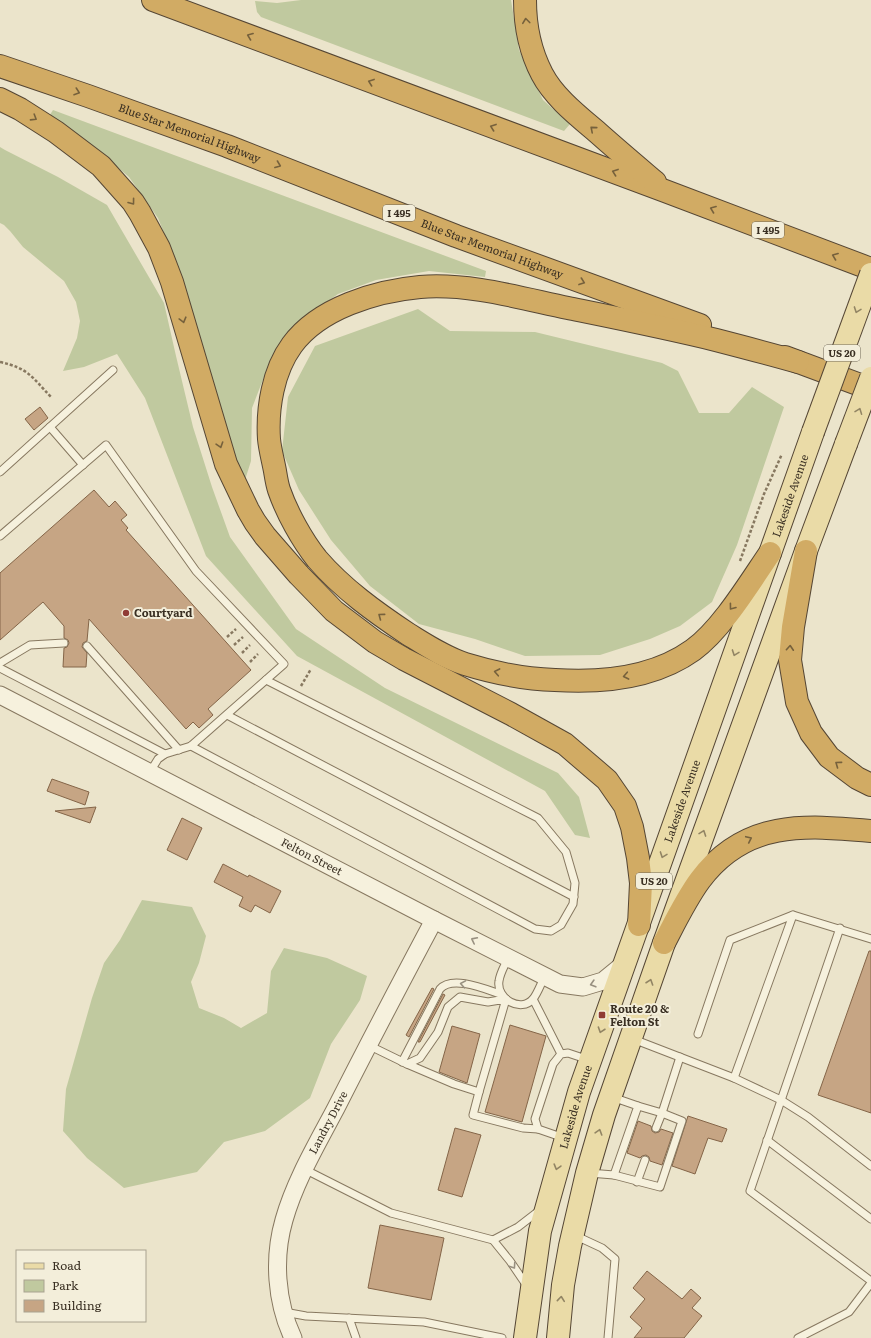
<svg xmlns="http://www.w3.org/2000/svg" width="871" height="1338" font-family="Literata,serif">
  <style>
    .green { fill: #c0c99f }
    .building { fill: #c6a584; stroke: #846548 }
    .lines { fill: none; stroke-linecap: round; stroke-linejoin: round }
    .service-casing { stroke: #877860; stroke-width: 9 }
    .tertiary-casing { stroke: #877860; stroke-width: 19 }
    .primary-casing { stroke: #554634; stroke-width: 24 }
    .motorway-casing { stroke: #554634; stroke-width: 24 }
    .path { stroke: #877860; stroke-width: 2.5; stroke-dasharray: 3 2; stroke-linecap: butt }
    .service { stroke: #f6f1dd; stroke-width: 7 }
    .tertiary { stroke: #f6f1dd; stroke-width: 17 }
    .primary { stroke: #eadba7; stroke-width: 22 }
    .motorway { stroke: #d1ab64; stroke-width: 22 }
    .primary-bridge-casing { stroke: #554634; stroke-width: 24; stroke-linecap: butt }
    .primary-bridge { stroke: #eadba7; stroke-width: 22 }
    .oneway { stroke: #76613c }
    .oneway2 { stroke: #928564 }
    .oneway3 { stroke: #989080 }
    .poi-dot { fill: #903c35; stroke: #f3eeda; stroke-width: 1.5 }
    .labels { text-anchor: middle; stroke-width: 4; stroke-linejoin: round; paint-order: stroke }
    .shield { fill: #f3eeda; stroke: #716859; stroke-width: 1 }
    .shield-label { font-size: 10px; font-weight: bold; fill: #392f22 }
    .street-label { font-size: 11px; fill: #392f22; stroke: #f3eeda }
    .poi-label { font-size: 11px; font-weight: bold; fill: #392f22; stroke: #f3eeda; text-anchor: start }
  </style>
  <rect width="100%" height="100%" fill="#ebe4cb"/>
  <g class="green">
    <path d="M301,0H511L519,50L543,100L570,124L564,131L261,17L257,12L255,1L277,3Z"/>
    <path d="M53,110L486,271L485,277L429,271L376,280L338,294L296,324L271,359L252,408L251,461L245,480L228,440L199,343L184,283L158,218L129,177L88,142L48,118Z"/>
    <path d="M0,147L5,150L58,177L107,205L164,303L176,356L193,427L212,487L230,537L296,629L385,688L558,773L579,797L590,838L575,835L545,791L297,656L206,556L145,398L117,354L84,367L63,371L77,338L80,321L76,302L64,281L23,247L10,231L4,225L0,223Z"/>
    <path d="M418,309L450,331L535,332L662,363L678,371L699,413H729L752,387L784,407L737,545L712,602L680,626L650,639L600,655L525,656L475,639L419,624L370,586L331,540L299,490L282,451L288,397L315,346Z"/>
    <path d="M142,900L192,907L206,936L199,963L191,982L199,1008L224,1018L241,1028L267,1013L271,971L284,948L327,958L367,976L360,1000L331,1044L310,1098L265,1131L224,1142L197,1172L124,1188L87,1158L63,1131L66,1089L92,998L104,963L120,940Z"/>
  </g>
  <g class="building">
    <path d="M40,407L48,418L34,430L25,419Z"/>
    <path d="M94,490L109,507L115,501L127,515L121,520L128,528L126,530L251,670L208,709L213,715L199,728L193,722L186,729L89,619L87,641L83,643L82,647L87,653L86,667H63L64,648L67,647L69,643L68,640L64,638V626L43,602L0,640V573Z"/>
    <path d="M52,779L89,792L85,805L47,791Z"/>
    <path d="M96,807L90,823L55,811Z"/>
    <path d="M182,818L202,828L187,860L167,850Z"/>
    <path d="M223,864L248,877L249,875L281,891L270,913L255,905L251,912L239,906L243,897L214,882Z"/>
    <path d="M869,951H871V1113L818,1095Z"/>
    <path d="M432,988L434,989L409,1037L406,1035Z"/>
    <path d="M443,994L445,995L420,1042H418Z"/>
    <path d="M510,1025L546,1036L522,1122L485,1112Z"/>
    <path d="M452,1026L480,1034L467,1083L439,1072Z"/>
    <path d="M688,1116L727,1129L722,1142L708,1138L695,1174L672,1166Z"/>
    <path d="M638,1121L651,1126L652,1131L655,1133L659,1132L661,1129L673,1133L662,1165L650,1161L649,1157L646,1155L642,1156L640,1158L627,1153Z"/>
    <path d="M455,1128L481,1135L462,1197L438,1190Z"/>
    <path d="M380,1225L444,1238L431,1300L368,1288Z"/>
    <path d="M647,1271L682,1299L691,1289L701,1298L692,1308L702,1316L684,1338H634L642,1328L630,1317L645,1299L633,1288Z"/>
  </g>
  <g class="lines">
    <g class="service-casing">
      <g id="service">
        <path d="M50,427L83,465"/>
        <path d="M0,472L113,370"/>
        <path d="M0,536L106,445L196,571L284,664L191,746L165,754L158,759L150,772"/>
        <path d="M87,646L179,750"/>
        <path d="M0,663L30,645L64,643"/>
        <path d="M0,668L165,754"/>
        <path d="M227,715L574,897"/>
        <path d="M191,746L535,929L551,931L561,925L573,904L575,883L566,852L538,818L266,680"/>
        <path d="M840,928L750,1191L871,1281"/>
        <path d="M508,958C505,965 500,973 499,981C496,999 521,1013 533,999C538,993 541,983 545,976"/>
        <path d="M533,999L561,1054"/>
        <path d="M698,1034L730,940L793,915L871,939"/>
        <path d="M633,1039L734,1078L781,1100L808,1117L871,1166"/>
        <path d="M368,1045L407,1064L420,1058L438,1032L448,1007L460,997L488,1002L506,999L479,1092"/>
        <path d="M402,1062L440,989C452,975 485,989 500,994"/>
        <path d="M407,1064L454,1084L479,1092L473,1115L523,1128L538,1129"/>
        <path d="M734,1078L793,915"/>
        <path d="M638,1106L662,1113L680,1057"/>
        <path d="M564,1138L538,1129L535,1119L553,1064L561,1054L568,1053L589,1060"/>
        <path d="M767,1140L871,1219"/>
        <path d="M304,1169L391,1213L493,1240L510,1261L527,1286"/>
        <path d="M589,1173L614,1175L638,1106L612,1097"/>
        <path d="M614,1175L660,1187L682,1121L662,1113L656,1128"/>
        <path d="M637,1182L645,1160"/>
        <path d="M574,1235L602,1248L615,1259L608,1338"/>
        <path d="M493,1240L518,1227L540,1210"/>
        <path d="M284,1312L306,1316L424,1322L502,1338"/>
        <path d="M349,1318L356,1338"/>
        <path d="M798,1338L849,1312L871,1283"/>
      </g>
    </g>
    <g class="tertiary-casing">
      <g id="tertiary">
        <path id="s1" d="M0,695L434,920L560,984L583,987L603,981L625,963"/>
        <path id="s2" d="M293,1338C276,1302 273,1258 284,1220C295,1181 317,1144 336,1108C368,1045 401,982 434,920"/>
      </g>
    </g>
    <g class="primary-casing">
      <g id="primary">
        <path id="s3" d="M525,1338L540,1231L579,1092L813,432"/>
        <path d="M558,1338L563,1285L570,1246L587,1173L604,1115L664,943L806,551L846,444"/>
      </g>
    </g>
    <g class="motorway-casing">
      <g id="motorway">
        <path d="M153,0L665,191L871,269"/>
        <path d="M525,0C525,25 530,51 542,74C554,97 577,115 597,132C616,149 635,165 655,182"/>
        <path id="s4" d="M0,66L88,96L227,146L456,236L700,325"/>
        <path d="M0,99L20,109L56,132L101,166L133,202L140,213L159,248L172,282L226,464L248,510L255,522L265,536L299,575L334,611L375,642L404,659L511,714L565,744L607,780L625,806L632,827L638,858L641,883L639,925"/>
        <path d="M785,357L871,389"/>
        <path d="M806,551L793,627L790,660L797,702L811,733L829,757L857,778L871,785"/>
        <path d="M770,553C750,582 722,629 693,650C654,678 602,683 555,680C525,679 494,673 465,664C444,657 426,645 408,634C375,612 343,589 317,559C302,540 287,513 279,490C277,484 276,477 275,471C273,460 270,450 269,439C267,408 273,371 292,345C319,308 376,291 420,287C469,283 520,298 568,308C617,318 667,328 716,340C743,347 770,354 798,362"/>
        <path d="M664,943C675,922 686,899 700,880C745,820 804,825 871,831"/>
      </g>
    </g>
    <g class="path">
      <path d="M0,362C28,368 32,377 51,397"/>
      <path d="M740,561L764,494L782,454"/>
      <path d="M227,637L236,629"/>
      <path d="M234,645L243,637"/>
      <path d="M242,653L250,645"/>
      <path d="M250,662L258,654"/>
      <path d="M301,686L311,669"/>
    </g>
    <use href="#service" class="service"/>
    <use href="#tertiary" class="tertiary"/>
    <use href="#primary" class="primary"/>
    <use href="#motorway" class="motorway"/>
    <g class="primary-bridge-casing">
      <g id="primary-bridge">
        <path d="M813,432L871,274"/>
        <path d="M846,444L871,378"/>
      </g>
    </g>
    <use href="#primary-bridge" class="primary-bridge"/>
  </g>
  <defs><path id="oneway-chevron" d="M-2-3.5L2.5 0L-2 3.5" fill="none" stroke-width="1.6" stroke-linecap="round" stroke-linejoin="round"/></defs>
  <g class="oneway">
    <use href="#oneway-chevron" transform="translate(526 21) rotate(-97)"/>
    <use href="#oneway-chevron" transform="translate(250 36) rotate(-159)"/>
    <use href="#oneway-chevron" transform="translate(371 82) rotate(-160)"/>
    <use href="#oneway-chevron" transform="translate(77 92) rotate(19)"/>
    <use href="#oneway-chevron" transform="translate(34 118) rotate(32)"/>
    <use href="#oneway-chevron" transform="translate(493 127) rotate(-160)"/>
    <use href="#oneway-chevron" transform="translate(593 129) rotate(-139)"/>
    <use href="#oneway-chevron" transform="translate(278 165) rotate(21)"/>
    <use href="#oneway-chevron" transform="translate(615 172) rotate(-160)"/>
    <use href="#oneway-chevron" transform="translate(132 202) rotate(53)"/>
    <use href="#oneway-chevron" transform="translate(713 209) rotate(-159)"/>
    <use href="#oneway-chevron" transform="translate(835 256) rotate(-159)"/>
    <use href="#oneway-chevron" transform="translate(582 282) rotate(20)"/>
    <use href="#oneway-chevron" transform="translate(183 320) rotate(75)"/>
    <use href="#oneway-chevron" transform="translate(220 445) rotate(72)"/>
    <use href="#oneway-chevron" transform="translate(732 607) rotate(127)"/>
    <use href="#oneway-chevron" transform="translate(381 616) rotate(-143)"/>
    <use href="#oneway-chevron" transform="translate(790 648) rotate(-86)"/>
    <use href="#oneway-chevron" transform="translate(497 672) rotate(-169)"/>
    <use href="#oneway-chevron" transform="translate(626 676) rotate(169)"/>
    <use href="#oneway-chevron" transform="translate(838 764) rotate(-144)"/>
    <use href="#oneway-chevron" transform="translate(749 839) rotate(-25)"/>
  </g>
  <g class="oneway2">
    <use href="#oneway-chevron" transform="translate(857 310) rotate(110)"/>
    <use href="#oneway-chevron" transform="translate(859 411) rotate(-69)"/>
    <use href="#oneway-chevron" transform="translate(735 653) rotate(110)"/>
    <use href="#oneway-chevron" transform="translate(703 833) rotate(-70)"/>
    <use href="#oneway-chevron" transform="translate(663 855) rotate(110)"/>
    <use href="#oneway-chevron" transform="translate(650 982) rotate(-71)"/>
    <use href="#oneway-chevron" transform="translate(601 1030) rotate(109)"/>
    <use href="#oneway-chevron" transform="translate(599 1132) rotate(-73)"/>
    <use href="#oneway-chevron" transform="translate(557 1167) rotate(106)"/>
    <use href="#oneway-chevron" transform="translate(561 1299) rotate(-84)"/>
  </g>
  <g class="oneway3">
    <use href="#oneway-chevron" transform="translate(474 940) rotate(-153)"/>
    <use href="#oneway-chevron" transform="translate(463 984) rotate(-170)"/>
    <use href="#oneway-chevron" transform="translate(593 984) rotate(164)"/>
    <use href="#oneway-chevron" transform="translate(513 1266) rotate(56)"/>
  </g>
  <g class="poi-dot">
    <circle cx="126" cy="613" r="4"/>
    <rect x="598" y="1011" width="8" height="8" rx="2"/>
  </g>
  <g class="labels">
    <g class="shield">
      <rect x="383" y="205" width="32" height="16" rx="3"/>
      <rect x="752" y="222" width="32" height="16" rx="3"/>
      <rect x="824" y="345" width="36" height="16" rx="3"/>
      <rect x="636" y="873" width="36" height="16" rx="3"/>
    </g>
    <g class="shield-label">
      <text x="399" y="217">I 495</text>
      <text x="768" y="234">I 495</text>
      <text x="842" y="357">US 20</text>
      <text x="654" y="885">US 20</text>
    </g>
    <g class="street-label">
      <text dy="4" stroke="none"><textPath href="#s4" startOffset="201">Blue Star Memorial Highway</textPath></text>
      <text dy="4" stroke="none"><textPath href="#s4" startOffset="525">Blue Star Memorial Highway</textPath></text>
      <text dy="4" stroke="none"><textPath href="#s3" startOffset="885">Lakeside Avenue</textPath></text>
      <text dy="4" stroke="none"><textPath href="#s3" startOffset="561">Lakeside Avenue</textPath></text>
      <text dy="4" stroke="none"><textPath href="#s1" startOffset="351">Felton Street</textPath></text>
      <text dy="4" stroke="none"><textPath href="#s3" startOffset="237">Lakeside Avenue</textPath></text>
      <text dy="4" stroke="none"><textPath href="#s2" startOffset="228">Landry Drive</textPath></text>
    </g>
    <g class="poi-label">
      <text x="134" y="617">Courtyard</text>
      <text x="610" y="1013">Route 20 &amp;<tspan x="610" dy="13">Felton St</tspan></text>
    </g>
  </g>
  <rect x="16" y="1250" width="130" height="72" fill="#f3eeda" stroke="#a9a290"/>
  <rect x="24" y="1263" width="20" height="6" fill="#eadba7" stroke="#a9a290"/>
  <text x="52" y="1270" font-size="12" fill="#392f22">Road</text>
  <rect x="24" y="1280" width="20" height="12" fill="#c0c99f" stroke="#a9a290"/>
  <text x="52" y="1290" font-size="12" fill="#392f22">Park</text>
  <rect x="24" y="1300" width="20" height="12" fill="#c6a584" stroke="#a9a290"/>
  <text x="52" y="1310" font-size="12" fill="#392f22">Building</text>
</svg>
